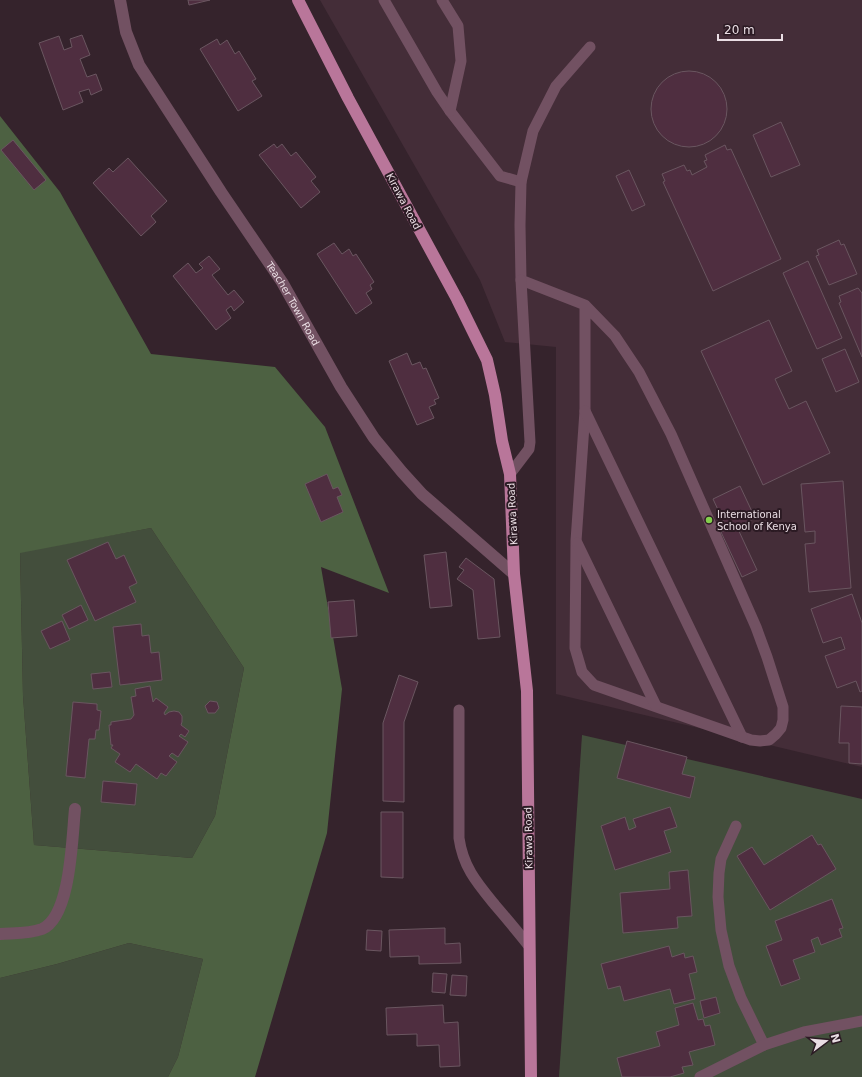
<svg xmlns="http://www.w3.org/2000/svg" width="862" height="1077" font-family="'DejaVu Sans',sans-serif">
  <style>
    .built { fill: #442d38 }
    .green { fill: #434e3c }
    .forest { fill: #4d6142; fill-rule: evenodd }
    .building { fill: #4f2e40; stroke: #6a5660 }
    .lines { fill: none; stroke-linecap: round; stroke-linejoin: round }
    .lane { stroke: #725162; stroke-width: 11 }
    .street { stroke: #725162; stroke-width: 12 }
    .primary { stroke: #b9769a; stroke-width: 12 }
    .poi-dot { fill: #84cf4d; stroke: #2b1a23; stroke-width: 1.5 }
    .labels { text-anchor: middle; stroke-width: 4; stroke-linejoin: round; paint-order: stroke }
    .street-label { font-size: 10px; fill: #eadee4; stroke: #2b1a23 }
    .poi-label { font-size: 10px; fill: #eadee4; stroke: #2b1a23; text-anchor: start }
  </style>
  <rect width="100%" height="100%" fill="#35232c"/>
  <path class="built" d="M320,0H862V767L556,694V347L505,342L480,280Z"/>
  <g class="green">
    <path d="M151,528L244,668L215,816L192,858L34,845L23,696L20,552Z"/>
    <path d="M582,735L862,799V1077H559Z"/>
    <path d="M129,943L203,959L178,1057L168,1077H0V978L57,964Z"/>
  </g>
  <path class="forest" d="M0,116L60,192L151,354L275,367L325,427L389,593L321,567L342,689L327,833L255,1077H168L178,1057L203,959L129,943L57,964L0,978ZM151,528L244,668L215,816L192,858L34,845L23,696L20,553Z"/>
  <g class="building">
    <path d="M188,0H210L189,5Z"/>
    <path d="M82,35L90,55L80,59L87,77L96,74L102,90L91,95L89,89L79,92L83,102L63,110L39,43L59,36L64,50L72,47L70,39Z"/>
    <path d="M217,39L220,45L227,40L235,54L239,51L256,79L252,81L262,96L238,111L200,49Z"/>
    <circle cx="689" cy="109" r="38"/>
    <path d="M781,122L800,165L771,177L753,135Z"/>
    <path d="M13,140L46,180L34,190L1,150Z"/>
    <path d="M274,144L277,148L282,144L291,156L296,152L316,177L311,181L320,192L301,208L259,155Z"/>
    <path d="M725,145L727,150L731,149L781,259L713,291L663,182L665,181L662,174L684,165L687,171L690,170L692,175L707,167L704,161L707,160L705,155Z"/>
    <path d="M128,158L167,201L151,216L156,222L141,236L93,183L109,168L113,172Z"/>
    <path d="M629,170L645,205L632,211L616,176Z"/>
    <path d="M839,240L841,245L844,244L857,274L829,285L816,256L819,255L817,250Z"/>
    <path d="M334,243L342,254L349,249L353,256L356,254L374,282L370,285L372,289L366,293L372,303L356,314L317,254Z"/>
    <path d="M209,256L220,269L212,275L228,295L234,290L244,302L234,311L231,306L226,310L231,318L216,330L173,276L188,263L196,273L203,268L199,264Z"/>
    <path d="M808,261L842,338L817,349L783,273Z"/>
    <path d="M858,288L862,293V357L839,303L841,302L839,296Z"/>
    <path d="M769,320L792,371L775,379L789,409L806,401L830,453L763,485L701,351Z"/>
    <path d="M845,349L859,382L836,392L822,359Z"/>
    <path d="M407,353L412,365L420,362L423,369L426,368L439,398L434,400L436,404L429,407L434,418L417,425L389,361Z"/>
    <path d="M327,474L333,489L338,487L342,495L337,497L343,512L321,522L305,484Z"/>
    <path d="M843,481L851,588L809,592L805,544L815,543V531L805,532L801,484Z"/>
    <path d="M740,486L755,518L737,527L757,570L742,577L721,532L727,529L713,499Z"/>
    <path d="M108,542L116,559L124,555L137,583L129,587L136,602L95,621L67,560Z"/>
    <path d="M446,552L452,606L430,608L424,555Z"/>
    <path d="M466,558L494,579L500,637L478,639L473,590L457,579L464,570L459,567Z"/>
    <path d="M852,594L862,623V691L860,692L856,681L837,688L825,656L845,649L841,637L823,643L811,609Z"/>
    <path d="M354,600L357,636L331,638L328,602Z"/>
    <path d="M81,605L88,620L69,629L62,615Z"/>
    <path d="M62,621L70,640L50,649L41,631Z"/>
    <path d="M141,624L142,636L149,635L151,653L159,652L162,680L120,685L113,627Z"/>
    <path d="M110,672L112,687L93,689L91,674Z"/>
    <path d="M399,675L418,682L404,722V802L383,801V723Z"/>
    <path d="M150,686L153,702L156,698L168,707L164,713L165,715L169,712L174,711L179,712L182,716V722L181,725L189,731L185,737L181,734L179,736L188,742L178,757L172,753L169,756L177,762L166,776L161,773L157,779L136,764L130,772L115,762L120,754L111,748L113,745H111L109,725H111V722L131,719L134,715L131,697L136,696L135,689Z"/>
    <path d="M210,701L217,702L219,708L215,713H208L205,706Z"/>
    <path d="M73,702L97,704V710L101,711L99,730H96L95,739H89L85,778L66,776Z"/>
    <path d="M841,706L862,707V764L849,763V743H839Z"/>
    <path d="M627,741L687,757L682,774L695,777L690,798L617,778Z"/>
    <path d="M103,781L137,784L135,805L101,802Z"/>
    <path d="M670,807L677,827L664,831L671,852L615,870L601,826L625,817L629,830L636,827L633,819Z"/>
    <path d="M381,812H403V878L381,877Z"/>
    <path d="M812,835L818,845L821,844L836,869L770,910L737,856L752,847L764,865Z"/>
    <path d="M688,870L692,916L677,917L678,928L623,933L620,893L670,889L669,872Z"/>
    <path d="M832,899L843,928L839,929L842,937L821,945L818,937L811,940L815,952L793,960L800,979L781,986L766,946L782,940L775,921Z"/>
    <path d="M445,928V944L460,943L461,963L419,964V956L390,957L389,930Z"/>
    <path d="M367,930L382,931L381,951L366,950Z"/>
    <path d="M669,946L672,957L684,953L685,958L693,956L697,972L689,974L695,999L674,1004L670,989L624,1001L620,986L608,989L601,964Z"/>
    <path d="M433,973L447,974L445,993L432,992Z"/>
    <path d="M452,975L467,976L466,996L450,995Z"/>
    <path d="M716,997L720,1013L704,1018L700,1001Z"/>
    <path d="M693,1003L698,1020L703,1019L705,1026L710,1025L715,1045L689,1052L693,1065L682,1067L684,1073L670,1077H622L617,1058L660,1046L656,1032L679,1025L675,1008Z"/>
    <path d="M443,1005L444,1023L458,1022L460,1066L440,1067L439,1045L417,1046V1034L387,1035L386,1008Z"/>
  </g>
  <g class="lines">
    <g class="lane">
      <path d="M384,0L437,92L450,111L500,176L521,182"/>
      <path d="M442,0L458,26L461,61L450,111"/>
      <path d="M585,305V411L576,541L575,648L582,672L594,685L751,740L760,741L769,740L776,734L781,728L783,720V707L767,657L756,627L671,434L639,372L615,336L585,305L521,280L520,225L521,182L533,131L556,86L590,47"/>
      <path d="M585,411L742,737"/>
      <path d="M510,474L529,449L530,442L521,280"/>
      <path d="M577,543L656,706"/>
      <path d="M459,710V838C463,867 477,883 495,905C507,919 518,932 529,946"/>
      <path d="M736,826L721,859L719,873L718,897L721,930L729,966L741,998L764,1045"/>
      <path d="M700,1077L764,1045L804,1032L862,1021"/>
    </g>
    <g class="street">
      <path id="s1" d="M120,0L126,32L139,65L221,192L282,282L341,387L374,438L402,472L422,494L514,574"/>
      <path d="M0,934C14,933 29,934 42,929C71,917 72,837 75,809"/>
    </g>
    <path class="primary" d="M298,0L348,98L457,299L487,360L495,395L502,441L510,474L514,574L527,691L531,1077"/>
  </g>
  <circle class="poi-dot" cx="709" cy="520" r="4"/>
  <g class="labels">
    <g class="street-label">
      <text transform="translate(404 201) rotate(62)" y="4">Kirawa Road</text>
      <text dy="4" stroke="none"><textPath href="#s1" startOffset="352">Teacher Town Road</textPath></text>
      <text transform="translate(512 514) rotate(-93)" y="4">Kirawa Road</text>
      <text transform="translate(528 838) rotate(-91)" y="4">Kirawa Road</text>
    </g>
    <g class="poi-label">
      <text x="717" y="518">International<tspan x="717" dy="12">School of Kenya</tspan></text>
    </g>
  </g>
  <g transform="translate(826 1041) rotate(74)" stroke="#2b1a23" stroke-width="3" paint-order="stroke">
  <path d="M0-3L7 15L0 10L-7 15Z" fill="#eadee4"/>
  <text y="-6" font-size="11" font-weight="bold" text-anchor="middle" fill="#eadee4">N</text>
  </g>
  <path d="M718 34v6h64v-6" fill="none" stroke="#eadee4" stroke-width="2"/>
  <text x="724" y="34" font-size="12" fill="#eadee4" stroke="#2b1a23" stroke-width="3" paint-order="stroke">20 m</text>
</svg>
